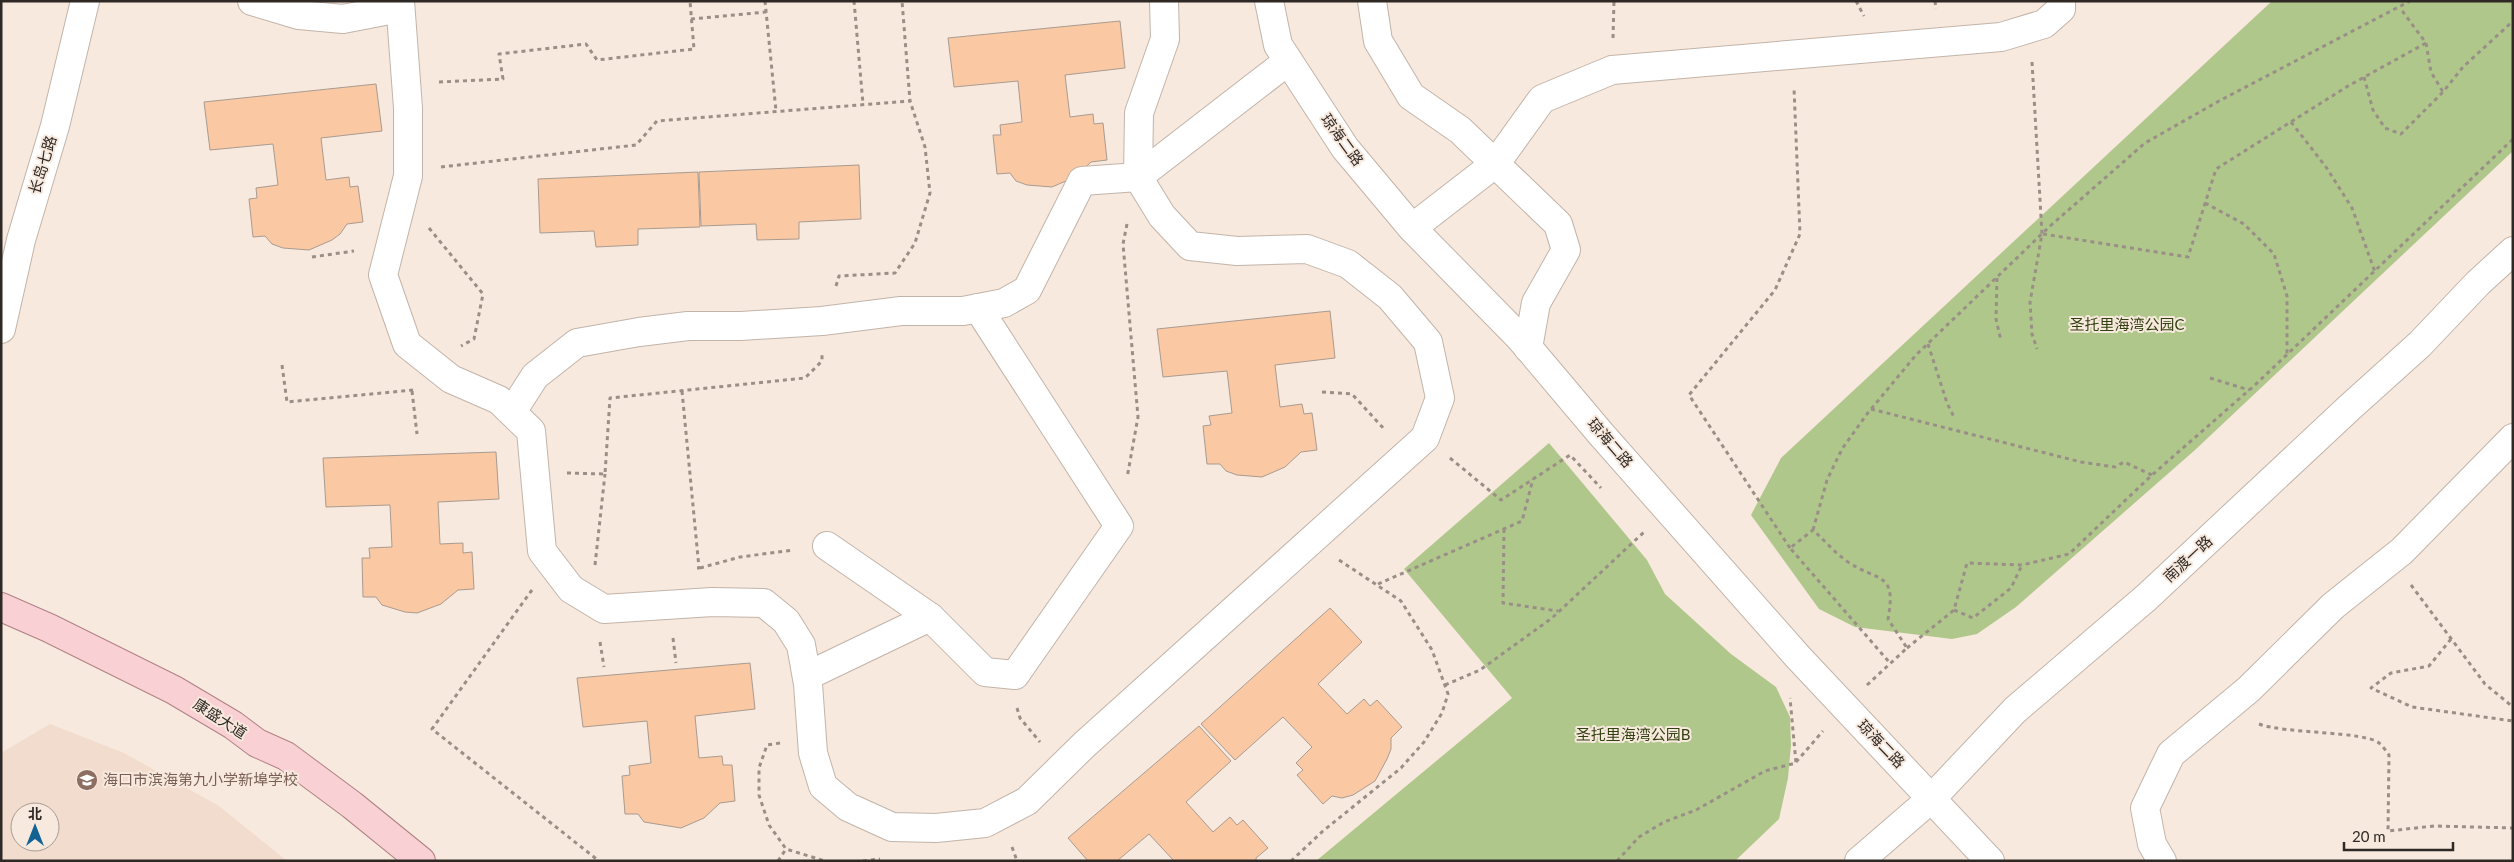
<svg xmlns="http://www.w3.org/2000/svg" width="2514" height="862" font-family="Lato,'Noto Sans SC',sans-serif">
  <style>
    .built { fill: #f1dccd; fill-rule: evenodd }
    .green { fill: #b0c78b }
    .building { fill: #fac8a2; stroke: #a99b91 }
    .lines { fill: none; stroke-linecap: round; stroke-linejoin: round }
    .minor-casing { stroke: #c2b4a9; stroke-width: 30 }
    .major-casing { stroke: #b08185; stroke-width: 30 }
    .path { stroke: #9a8f87; stroke-width: 3; stroke-dasharray: 4 4; stroke-linecap: butt }
    .minor { stroke: #fff; stroke-width: 28 }
    .major { stroke: #f9d0d4; stroke-width: 28 }
    .labels { text-anchor: middle; stroke-width: 4; stroke-linejoin: round; paint-order: stroke }
    .street-label { font-size: 15px; fill: #2f2925; stroke: #f8e9de }
    .park-label { font-size: 15px; fill: #31400f; stroke: #f8e9de }
    .education-label { font-size: 15px; fill: #785e54; stroke: #f8e9de; text-anchor: start }
  </style>
  <rect width="100%" height="100%" fill="#f8e9de"/>
  <path class="built" d="M50,724L124,753L219,806L287,861H1V753ZM20,812H50V842H20Z"/>
  <g class="green">
    <path d="M2272,1H2513V151L2195,450L2016,607L1977,634L1952,639L1855,627L1819,609L1751,515L1781,458Z"/>
    <path d="M1549,443L1647,560L1665,594L1731,654L1776,687L1790,717L1791,745L1788,778L1779,819L1735,861H1316L1512,698L1404,569Z"/>
  </g>
  <g class="building">
    <path d="M1120,21L1125,68L1065,75L1070,117L1093,114L1094,124L1103,123L1107,160L1091,162L1075,177L1052,187L1027,185L1016,181L1010,173L997,174L993,135H1001L1000,125L1022,122L1018,81L954,87L948,38Z"/>
    <path d="M376,84L382,131L321,138L326,180L349,177L350,187L358,186L363,222L347,224L340,234L332,240L309,250L283,248L272,244L265,236L253,237L249,199L257,198L256,188L278,185L273,144L210,150L204,102Z"/>
    <path d="M859,165L861,219L799,222V239L757,240L756,224L701,226L699,172Z"/>
    <path d="M698,172L700,227L638,229V245L596,247L594,231L540,233L538,179Z"/>
    <path d="M1330,311L1335,358L1275,365L1280,407L1302,404L1304,414L1312,413L1317,450L1301,452L1285,467L1262,477L1237,475L1226,471L1220,464H1207L1203,426L1211,425L1209,416L1232,413L1227,371L1163,377L1157,329Z"/>
    <path d="M496,452L499,499L438,502L440,544L463,543V553L472,552L474,589L458,590L441,604L417,613L405,612L382,605L376,597H363L362,558H370L369,548L392,547L390,505L326,507L323,458Z"/>
    <path d="M1330,608L1362,642L1318,684L1347,714L1364,699L1370,706L1377,700L1402,727L1391,738V749L1387,759L1375,781L1353,795L1342,798L1332,796L1323,804L1297,775L1303,770L1296,763L1312,747L1283,717L1235,760L1201,724Z"/>
    <path d="M750,663L755,709L695,716L699,758L722,756L723,765H732L735,801L720,803L704,818L681,828L644,822L638,814H625L622,776L630,775L629,766L651,763L647,721L583,727L577,678Z"/>
    <path d="M1199,726L1231,761L1186,802L1213,832L1230,817L1237,825L1243,820L1268,848L1256,858V861H1174L1149,834L1117,861H1088L1068,838Z"/>
  </g>
  <g class="lines">
    <g class="minor-casing">
      <g id="minor">
        <path d="M252,1L299,15L343,19L400,8"/>
        <path d="M400,1L408,108V176L383,275L407,344L451,379L499,400L531,431L542,551L571,589L604,609L712,602L764,603L786,621L801,645L808,684L813,753L823,786L848,807L892,827L936,828L985,823L1027,801L1084,745L1425,438L1440,398L1428,342L1390,297L1348,264L1307,249L1237,251L1190,246L1162,216L1138,177L1139,113L1165,39L1164,1"/>
        <path d="M1269,1L1278,45L1345,148L1412,228L1520,338L1601,434L1798,657L1990,861"/>
        <path d="M1372,1L1378,41L1411,96L1460,130L1558,224L1566,250L1536,303L1528,348"/>
        <path d="M1412,228L1496,163L1542,99L1612,70L2001,37L2044,24L2061,9V1"/>
        <path d="M1,329L21,240L55,126L85,1"/>
        <path d="M512,412L535,376L577,343L639,332L688,326H741L822,321L901,311H963L1004,303L1027,290L1082,181L1138,177L1288,61"/>
        <path d="M827,546L930,617"/>
        <path d="M807,676L930,617L985,672L1015,675L1119,526L978,308"/>
        <path d="M1859,861L1932,798L2015,710L2147,597L2349,408L2420,344L2478,283L2513,251"/>
        <path d="M2162,861L2152,844L2145,808L2171,754L2249,689L2333,606L2402,551L2513,438"/>
      </g>
    </g>
    <g class="major-casing">
      <path id="major" d="M1,607L49,628L174,690L233,725L257,743L286,756L352,805L421,861"/>
    </g>
    <g class="path">
      <path d="M765,1L776,111"/>
      <path d="M854,1L863,104"/>
      <path d="M1856,1L1864,16"/>
      <path d="M1935,1L1936,9"/>
      <path d="M691,19L766,12"/>
      <path d="M1613,38L1614,1"/>
      <path d="M2426,43L2431,72L2443,92"/>
      <path d="M2032,62L2042,234L2030,302L2032,334L2037,349"/>
      <path d="M2364,77L2373,110L2385,128L2401,134L2443,92L2463,67L2513,21"/>
      <path d="M439,82L503,79L499,54L586,44L597,60L694,49L690,1"/>
      <path d="M2291,122L2326,167L2352,208L2375,272"/>
      <path d="M441,167L636,145L657,121L910,101L902,1"/>
      <path d="M2205,203L2244,224L2274,254L2287,296V355"/>
      <path d="M1127,224L1123,244L1138,417L1127,478"/>
      <path d="M429,228L483,294L474,339L461,346"/>
      <path d="M2043,234L2188,257L2216,169L2348,86L2426,43L2400,8"/>
      <path d="M312,257L354,251"/>
      <path d="M1997,278L1996,319L2001,341"/>
      <path d="M836,286L839,276L895,273L915,243L930,193L925,147L910,101"/>
      <path d="M1928,344L1947,403L1955,419"/>
      <path d="M282,365L287,402L413,390"/>
      <path d="M2210,378L2249,390"/>
      <path d="M412,391L417,434"/>
      <path d="M682,391L699,568H697"/>
      <path d="M1322,392L1352,394L1385,430"/>
      <path d="M1871,409L2081,462L2115,467L2124,462L2152,475"/>
      <path d="M1450,458L1501,500L1570,455L1601,488"/>
      <path d="M567,473L605,474L610,398L805,378L822,361V354"/>
      <path d="M1504,529L1503,603L1558,611"/>
      <path d="M1813,530L1827,480L1842,449L1867,414L1916,355L2049,227L2145,143L2219,101L2410,1"/>
      <path d="M1790,548L1689,395L1775,290L1800,234L1794,88"/>
      <path d="M595,565L605,474"/>
      <path d="M700,568L740,557L794,550"/>
      <path d="M1378,584L1522,521L1533,479"/>
      <path d="M2411,585L2485,684L2513,707"/>
      <path d="M532,590L432,729L599,861"/>
      <path d="M1954,610L1973,618L2011,588L2022,565"/>
      <path d="M673,638L676,663"/>
      <path d="M2451,639L2429,666L2391,673L2371,688L2412,707L2513,721"/>
      <path d="M600,642L604,667"/>
      <path d="M1907,648L1954,610L1967,563L2022,565L2069,554L2152,475L2255,385L2513,139"/>
      <path d="M1445,685L1480,670L1552,618L1644,532"/>
      <path d="M1867,685L1907,648L1888,619C1897,571 1878,582 1848,562C1835,553 1824,540 1813,530L1790,548L1890,663"/>
      <path d="M1017,708L1020,718L1040,742"/>
      <path d="M2259,724C2286,734 2364,731 2379,743C2383,746 2386,751 2389,755L2388,831L2434,826L2513,828"/>
      <path d="M780,743L767,745L759,768V795L769,825L786,849L825,861"/>
      <path d="M1796,762L1823,731"/>
      <path d="M1012,847L1017,861"/>
      <path d="M778,861L786,849"/>
      <path d="M863,861L880,859"/>
      <path d="M1291,861L1323,831L1401,768L1424,742L1442,713L1448,694L1432,650L1401,601L1339,560"/>
      <path d="M1617,861L1639,837L1664,822L1696,810L1765,771L1796,763L1790,698"/>
    </g>
    <use href="#minor" class="minor"/>
    <use href="#major" class="major"/>
  </g>
  <defs>
    <g id="school-disc" transform="scale(1.125)"><circle r="9.5" fill="#8d6e63" stroke="#f8e9de"/><path d="M0-5L7-2L0 1L-7-2ZM-4 1L0 2.5L4 1V4Q0 6-4 4Z" fill="#fff"/></g>
  </defs>
  <g fill-rule="evenodd">
    <use href="#school-disc" x="87" y="780"/>
  </g>
  <g class="labels">
    <g class="street-label">
      <text transform="translate(1342 140) rotate(54)" y="5">琼海二路</text>
      <text transform="translate(43 165) rotate(-73)" y="5">长岛七路</text>
      <text transform="translate(1610 443) rotate(49)" y="5">琼海二路</text>
      <text transform="translate(2188 559) rotate(-43)" y="5">南渡一路</text>
      <text transform="translate(220 719) rotate(33)" y="5">康盛大道</text>
      <text transform="translate(1881 744) rotate(46)" y="5">琼海二路</text>
    </g>
    <g class="park-label">
      <text x="2127" y="330">圣托里海湾公园C</text>
      <text x="1633" y="740">圣托里海湾公园B</text>
    </g>
    <g class="education-label">
      <text x="103" y="785">海口市滨海第九小学新埠学校</text>
    </g>
  </g>
  <rect width="2514" height="862" fill="none" stroke="#2f2925" stroke-width="5"/>
  <g transform="translate(35 827)"><circle r="24" fill="#f8e9de" stroke="#a89c94"/>
  <path d="M0-4L9 19L0 12L-9 19Z" fill="#126294"/>
  <text y="-8" font-size="14" font-weight="bold" text-anchor="middle" fill="#2f2925">北</text>
  </g>
  <path d="M2344 842v8h109v-8" fill="none" stroke="#2f2925" stroke-width="2.5"/>
  <text x="2352" y="842" font-size="15" fill="#2f2925" stroke="#f8e9de" stroke-width="4" paint-order="stroke">20 m</text>
</svg>
